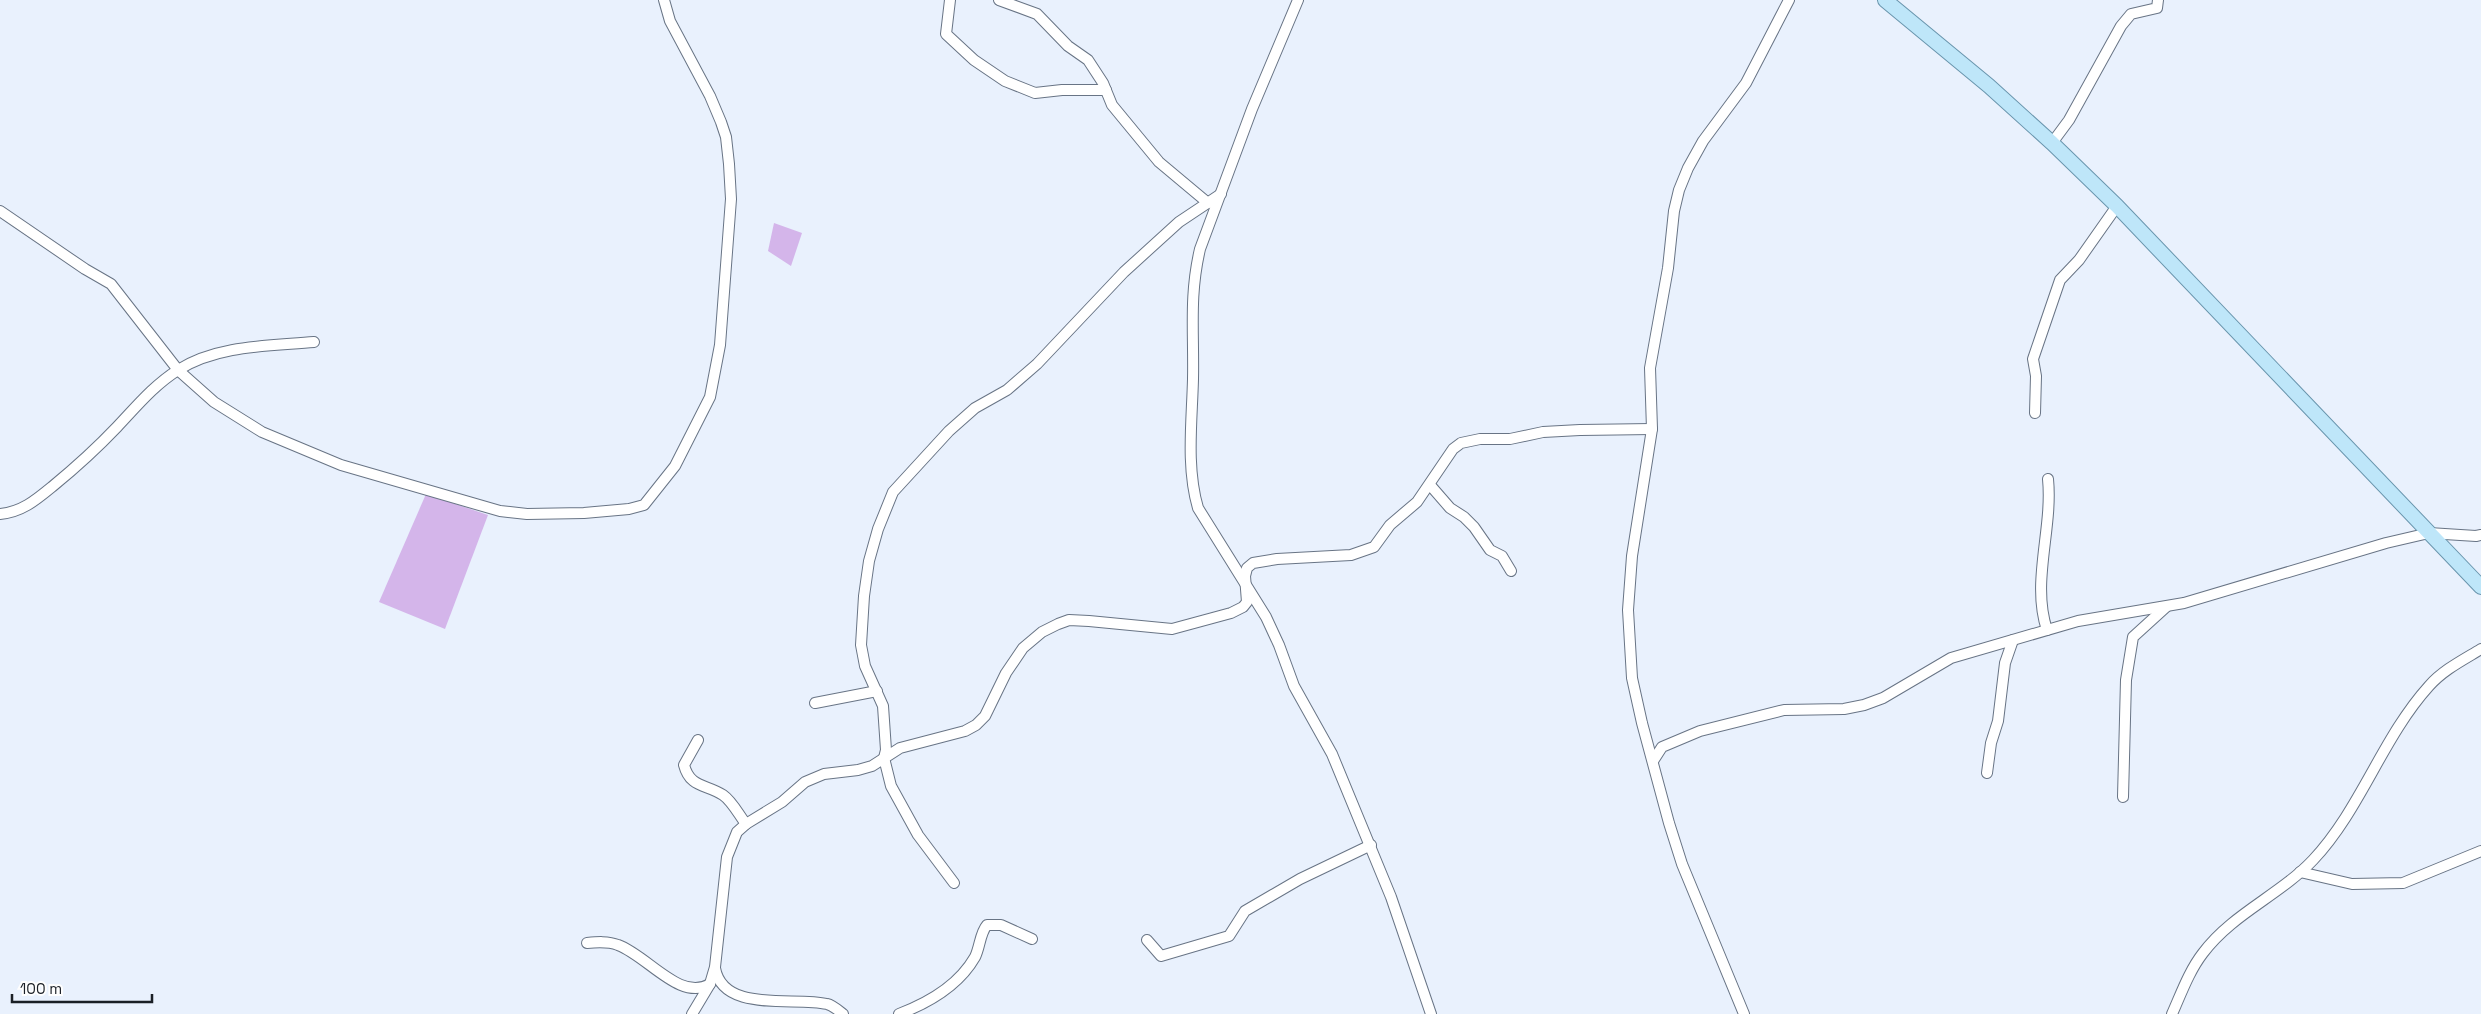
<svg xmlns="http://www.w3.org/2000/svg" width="2481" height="1014" font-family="'Space Grotesk',sans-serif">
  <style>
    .green { fill: #d4b5ea }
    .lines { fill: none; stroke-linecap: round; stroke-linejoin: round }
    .minor-casing { stroke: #687485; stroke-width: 12 }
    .major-casing { stroke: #6995ad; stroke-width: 16 }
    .minor { stroke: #fff; stroke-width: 10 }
    .major { stroke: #bee6f9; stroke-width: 14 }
  </style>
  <rect width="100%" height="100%" fill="#e9f1fd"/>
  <g class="green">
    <path d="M774,223L802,233L791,266L768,251Z"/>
    <path d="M426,494L488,515L445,629L379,602Z"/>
  </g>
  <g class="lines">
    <g class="minor-casing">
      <g id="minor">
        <path d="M950,0L946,34L974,60L1005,81L1035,93L1062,90H1106"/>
        <path d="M999,0L1037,14L1068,46L1088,60L1103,83L1112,105L1159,162L1208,203"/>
        <path d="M1298,0L1252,109L1200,249C1189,296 1194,332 1193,379C1192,421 1186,467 1198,508L1266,617L1279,645L1294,686L1332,754L1391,897L1431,1014"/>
        <path d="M2052,143L2069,120L2121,26L2131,14L2157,8L2158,0"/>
        <path d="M0,211L85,269L111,284L178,370L214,402L262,432L341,465L500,511L527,514L584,513L629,509L644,505L675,466L710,397L720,345L731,199L729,164L726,137L721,122L710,96L670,21L664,0"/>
        <path d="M2035,413L2036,376L2033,359L2060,280L2079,260L2117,206"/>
        <path d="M1430,485L1450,508L1464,517L1474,527L1490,550L1502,556L1511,571"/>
        <path d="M0,514C22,512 36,500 53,486C75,468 97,448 117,427C136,407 154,385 178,370C217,345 269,346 314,342"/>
        <path d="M2047,630C2031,582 2053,529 2048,479"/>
        <path d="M815,703L877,691"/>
        <path d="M698,740L684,765C690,788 706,784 723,795C732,801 739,815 746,824"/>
        <path d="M1653,761L1662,747L1700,731L1784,710L1844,709L1864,705L1883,698L1951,658L2078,621L2184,603L2386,543L2429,533L2476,536L2481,535"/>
        <path d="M1987,773L1991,743L1998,721L2005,663L2013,640"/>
        <path d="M2123,797L2126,680L2133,637L2166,607"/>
        <path d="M2300,872L2352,884L2403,883L2481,851"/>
        <path d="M954,883L918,835L891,786L884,758L886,750L883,706L865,666L861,645L864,596L869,561L878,529L893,492L949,431L975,408L1007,390L1037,364L1124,272L1179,222L1221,194"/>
        <path d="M1147,940L1161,956L1229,936L1245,911L1300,879L1371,845"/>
        <path d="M587,943C597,942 608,941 618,945C648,956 680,1002 710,984"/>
        <path d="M715,968C723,1014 795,996 827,1004C832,1005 838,1010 843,1014"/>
        <path d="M692,1014L710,984L715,967L727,857L737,832L746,824L782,802L805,782L824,774L858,770L872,766L900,748L965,731L976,725L985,716L1006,673L1023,648L1042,632L1058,624L1069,620L1089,621L1172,629L1231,613L1243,607L1247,602L1245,576L1247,568L1253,563L1277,559L1351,555L1374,547L1390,525L1417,502L1453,449L1461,443L1480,439H1510L1543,432L1580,430L1652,429"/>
        <path d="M899,1014C928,1003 959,985 975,957C980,947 980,933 987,925H1001L1032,939"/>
        <path d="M1744,1014L1682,864L1669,823L1642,723L1632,678L1628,610L1632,556L1652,429L1650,368L1668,268L1674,211L1679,190L1688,168L1703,141L1746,83L1789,0"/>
        <path d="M2172,1014C2181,994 2189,971 2203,953C2232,914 2280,895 2313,860C2361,809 2382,738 2429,686C2443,670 2463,660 2481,649"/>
      </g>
    </g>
    <g class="major-casing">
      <path id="major" d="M1885,0L1989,86L2052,143L2117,206L2481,587"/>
    </g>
    <use href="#minor" class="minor"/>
    <use href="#major" class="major"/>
  </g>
  <path d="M12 994v8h140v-8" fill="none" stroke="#1a1f26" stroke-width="2.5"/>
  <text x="20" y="994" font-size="15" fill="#1a1f26" stroke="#fefefe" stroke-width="4" paint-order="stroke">100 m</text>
</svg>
